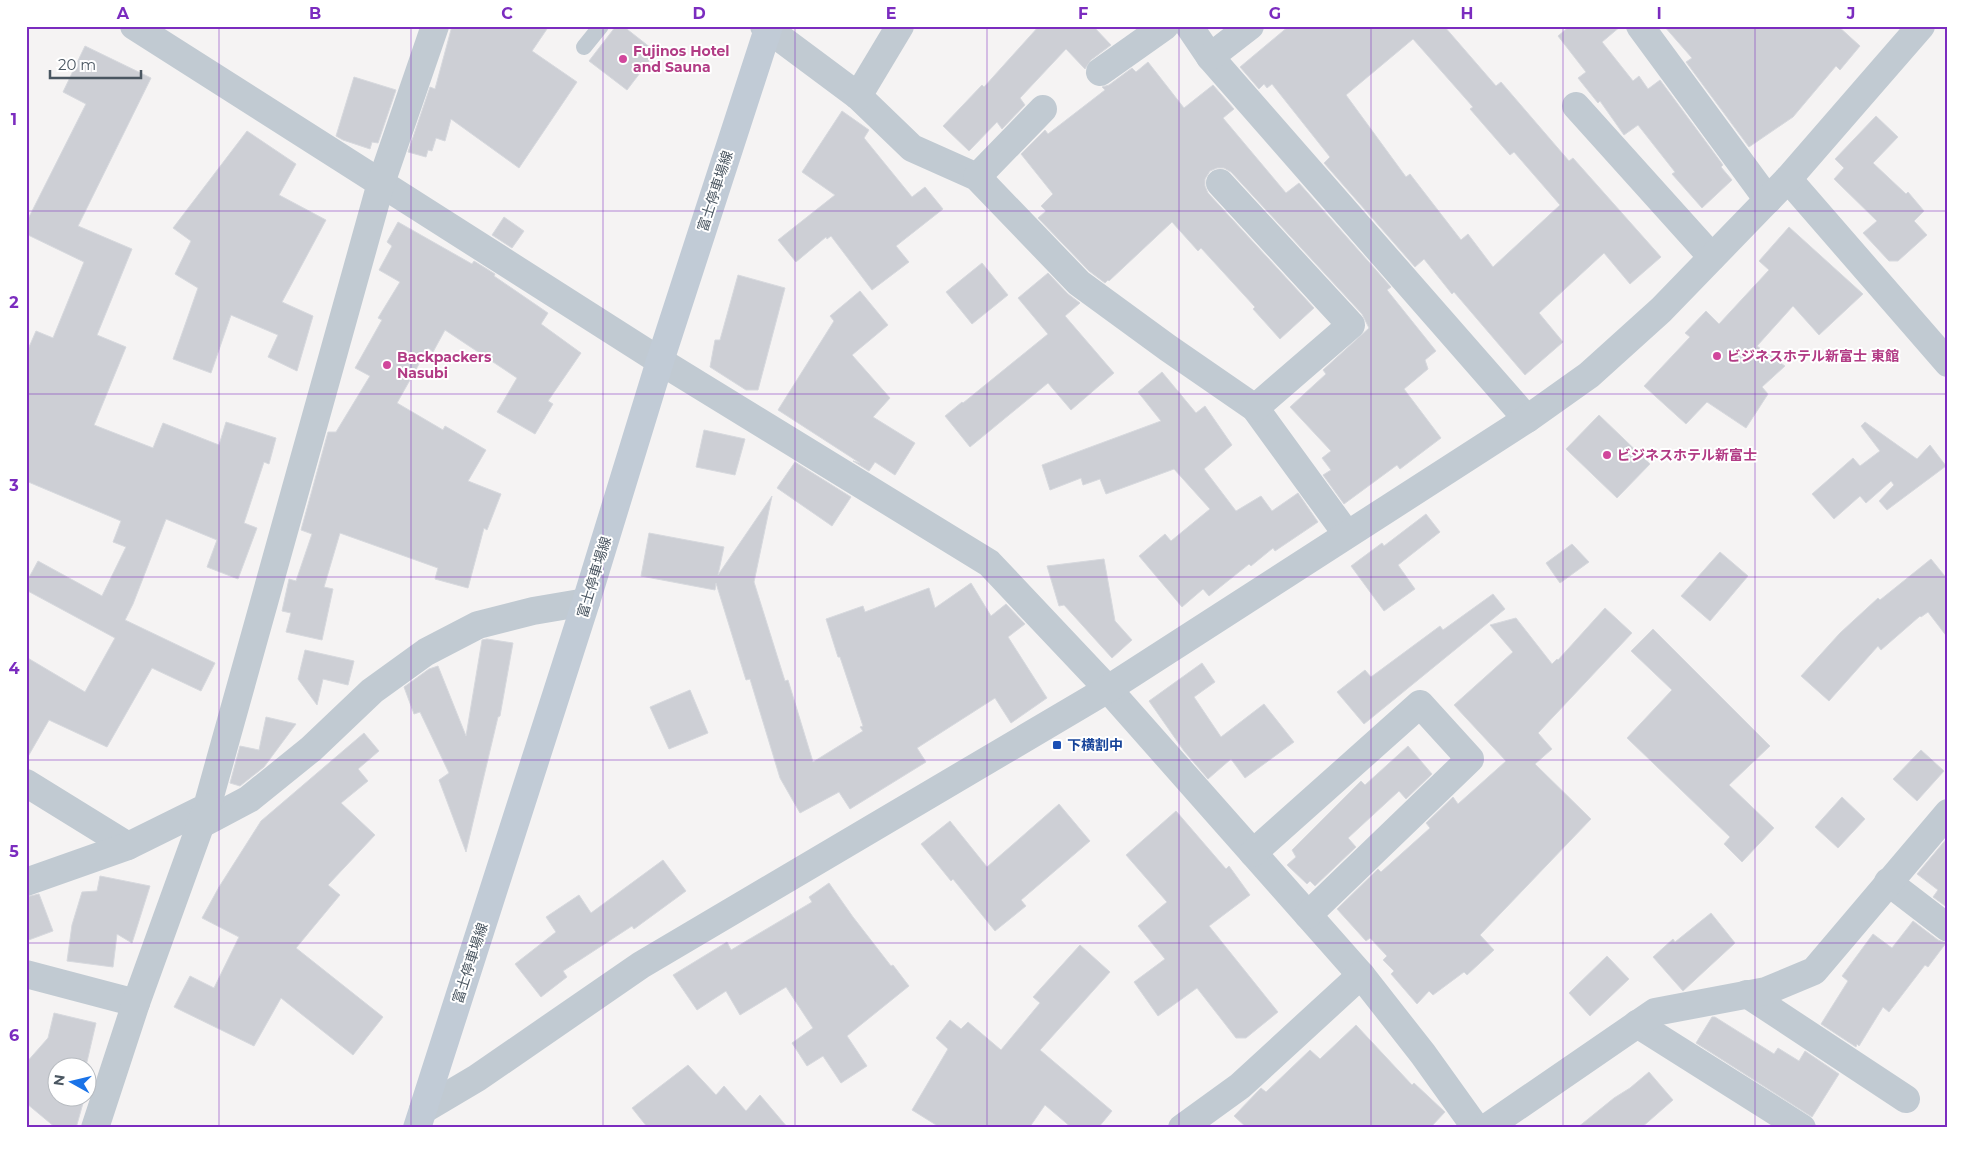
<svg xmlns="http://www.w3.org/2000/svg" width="1974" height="1154" font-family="Montserrat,'Noto Sans JP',sans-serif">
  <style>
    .building { fill: #cdcfd5; stroke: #d7d9de; fill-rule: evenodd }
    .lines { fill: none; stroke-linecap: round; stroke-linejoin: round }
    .service { stroke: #c1cad2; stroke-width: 16 }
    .minor { stroke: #c1cad2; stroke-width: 28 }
    .tertiary { stroke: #c1cad2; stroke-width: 28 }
    .secondary { stroke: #c1cbd6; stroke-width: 28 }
    .grid { fill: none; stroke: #7b2cbf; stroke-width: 1; stroke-opacity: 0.55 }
    .hotel-dot { fill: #d1479c; stroke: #fff; stroke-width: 2 }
    .transit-dot { fill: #1a4fb4; stroke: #fff; stroke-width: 2 }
    .labels { text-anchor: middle; stroke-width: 4; stroke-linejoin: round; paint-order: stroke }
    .hotel-label { font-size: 14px; font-weight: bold; fill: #b23c85; stroke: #fff; text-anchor: start }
    .street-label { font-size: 14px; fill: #4a5661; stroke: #fff }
    .transit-label { font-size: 14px; font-weight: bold; fill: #164399; stroke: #fff; text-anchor: start }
    .neatline { fill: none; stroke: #7b2cbf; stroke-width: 2 }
    .grid-label { font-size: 16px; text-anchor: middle; font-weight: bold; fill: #7b2cbf }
  </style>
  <rect width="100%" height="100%" fill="#f5f3f3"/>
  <g class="building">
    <path d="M452,26H549L532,51L577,82L519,168L451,119L445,141L436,138L432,151L428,150L426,157L408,152L430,87L435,89Z"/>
    <path d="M616,26H623L656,52L627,90L589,61Z"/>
    <path d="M1039,26H1093L1111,45L1091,60L1085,69L1066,49L1020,98L1025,105L1002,129L997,122L969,151L943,126L982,85L984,87Z"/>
    <path d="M1289,26H1444L1496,86L1501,82L1569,161L1573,158L1661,257L1630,284L1604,253L1539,313L1563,342L1525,375L1454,292L1452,294L1424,259L1415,267L1324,163L1330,157L1272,84L1267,88L1264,84L1259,89L1240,67ZM1413,39L1473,107L1470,109L1510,155L1514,152L1560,205L1493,267L1468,234L1461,240L1410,174L1406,177L1346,95Z"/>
    <path d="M1570,26H1621L1602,42L1633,81L1639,76L1648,89L1660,80L1723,165L1721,167L1732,180L1702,208L1672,174L1675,172L1638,125L1624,135L1600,101L1598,103L1578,78L1586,72L1558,36Z"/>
    <path d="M1664,26H1838L1860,46L1840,70L1836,66L1793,117L1749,147L1686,62L1692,58Z"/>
    <path d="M85,46L151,78L78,226L132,249L97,335L126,347L94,425L153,448L163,423L219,445L226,422L276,438L269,464L264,462L244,523L257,528L238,579L207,567L217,540L166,519L133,604L125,620L215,663L201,691L152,668L107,747L49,720L26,760V657L85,692L115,638L26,590V583L38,561L102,596L126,547L113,542L121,521L26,481V354L36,331L53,338L84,262L26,234V223L86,104L63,92Z"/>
    <path d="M1148,62L1184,108L1213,85L1234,109L1223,118L1286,193L1299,183L1391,287L1387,290L1436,351L1425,360L1428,369L1404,389L1441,438L1400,469L1397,465L1344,504L1323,475L1331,470L1322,458L1331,451L1290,407L1326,374L1323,370L1369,328L1362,314L1231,172L1224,168H1217L1210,171L1205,179V186L1208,193L1314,308L1280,339L1253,309L1255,307L1201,248L1198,251L1172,222L1109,281L1108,280L1105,283L1089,271L1038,218L1046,211L1041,206L1053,194L1021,154L1045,130L1048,134L1105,90L1102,87L1109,85L1132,68L1136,72Z"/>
    <path d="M354,77L396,90L378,143L372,142L370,149L343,140L336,136Z"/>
    <path d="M842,111L869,130L864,138L912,197L925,187L943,209L896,246L909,262L872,290L831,236L827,239L826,237L796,262L778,240L835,195L802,172Z"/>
    <path d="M1876,116L1898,137L1873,163L1906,194L1908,192L1924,211L1914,221L1927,235L1898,261H1889L1863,233L1877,221L1834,179L1844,168L1835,159Z"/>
    <path d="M247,131L296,164L279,195L326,220L282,302L313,316L297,371L268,357L278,335L231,315L211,373L173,359L198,288L175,274L191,241L173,228Z"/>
    <path d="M504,217L524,231L512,248L492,235Z"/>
    <path d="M398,222L472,264L474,261L495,274L494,276L548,313L541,324L581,353L548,401L553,404L535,434L497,412L517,378L445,330L433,352L428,348L397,403L443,430L445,426L486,450L468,481L501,494L487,530L484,528L468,588L435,579L438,568L340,533L324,587L333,589L322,640L286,632L291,613L282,611L289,579L296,581L312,534L301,530L328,432H336L370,376L355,368L382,320L378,318L400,282L379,270L392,246L387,242Z"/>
    <path d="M1789,227L1863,294L1819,335L1793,306L1757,346L1785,366L1762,387L1768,394L1746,428L1707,402L1686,424L1644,386L1690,337L1685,333L1706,311L1719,324L1769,270L1759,261Z"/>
    <path d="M982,263L1008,295L972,324L946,292Z"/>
    <path d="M1048,273L1068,294L1080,303L1065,316L1114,373L1071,410L1048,383L970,447L945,416L962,402L963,403L1048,334L1018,298Z"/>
    <path d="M738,275L785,288L758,390H746L710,367L715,340H720Z"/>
    <path d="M860,291L888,325L852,355L890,398L873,417L915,443L895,475L875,462L869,471L853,461L860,463L778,410L834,321L830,316Z"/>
    <path d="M1162,372L1196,413L1205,406L1232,445L1204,469L1236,511L1261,496L1272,511L1298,493L1318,522L1275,551L1273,548L1251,566L1249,564L1209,596L1203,589L1182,607L1139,556L1165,534L1171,541L1210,509L1174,469L1106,494L1100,479L1083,485L1081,478L1050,490L1042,465L1161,421L1138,392Z"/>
    <path d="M1599,415L1650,464L1617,498L1566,449Z"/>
    <path d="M1865,422L1917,459L1930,445L1946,466L1887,510L1879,501L1894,485L1891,481L1866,503L1860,496L1834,519L1812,494L1853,458L1860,466L1880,451L1861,426Z"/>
    <path d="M704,430L745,439L735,475L696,467Z"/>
    <path d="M795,462L851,497L832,526L777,488Z"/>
    <path d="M772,496L754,582L785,681L788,680L813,762L863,731L860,727L863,726L840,657H838L826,619L863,606L865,612L929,588L935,608L971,583L991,616L1006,604L1025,624L1008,637L1047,698L1011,723L995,698L917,748L926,762L850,809L839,792L800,813L780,778L750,679L746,680L716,583L715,590L641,576L649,533L724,547L718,575Z"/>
    <path d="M1426,514L1440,532L1398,565L1415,589L1384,611L1351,566L1382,543L1384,546Z"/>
    <path d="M1572,544L1589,562L1560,583L1546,563Z"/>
    <path d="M1720,552L1748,576L1710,621L1681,596Z"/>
    <path d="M1104,559L1115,621L1132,640L1112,658L1064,605L1059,606L1047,566Z"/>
    <path d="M1931,559L1948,580V638L1928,612L1921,617L1920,616L1881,650L1878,646L1829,701L1801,676L1840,633L1878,598L1880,600Z"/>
    <path d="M1493,594L1505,609L1364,724L1337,692L1365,670L1371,677L1440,626L1443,630Z"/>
    <path d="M1605,608L1632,633L1538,733L1552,749L1535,764L1591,819L1480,935L1494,950L1467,975L1464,972L1433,995L1429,991L1417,1004L1391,974L1394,971L1383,960L1387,956L1370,938L1366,941L1337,909L1378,869L1381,872L1430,828L1426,823L1453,797L1458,804L1506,761L1454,705L1513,652L1490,625L1516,618L1552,664L1557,659L1558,660Z"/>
    <path d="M1653,629L1770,746L1729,785L1774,828L1742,862L1724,844L1730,837L1627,738L1672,690L1631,651Z"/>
    <path d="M487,639L513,643L500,716L498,717L466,852L439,780L449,773L420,712L414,714L404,687L429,669L438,666L466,736L482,640Z"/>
    <path d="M305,650L354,661L348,685L323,679L317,705L298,679Z"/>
    <path d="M1202,663L1215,682L1194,697L1221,737L1264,704L1294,742L1245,778L1231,759L1208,779L1184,751L1149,701Z"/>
    <path d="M690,690L708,733L669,749L650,707Z"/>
    <path d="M266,717L296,724L264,767L240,786L230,783L240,746L259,750Z"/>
    <path d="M364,733L379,751L358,769L368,781L341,803L375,835L328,885L340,895L296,948L383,1017L353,1055L281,998L254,1046L174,1007L190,976L214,988L239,937L202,918L219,887L261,821Z"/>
    <path d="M1408,746L1432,774L1406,799L1399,791L1348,838L1356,847L1315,886L1310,881L1307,884L1287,865L1296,857L1292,850L1361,781L1365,785Z"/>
    <path d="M1921,750L1944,771L1917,801L1893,779Z"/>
    <path d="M1842,797L1865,819L1838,848L1815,827Z"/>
    <path d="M1059,804L1090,841L1021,900L1026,906L995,931L953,879L951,881L921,844L950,821L987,867Z"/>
    <path d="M1176,811L1226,869L1229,866L1250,895L1209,926L1278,1012L1246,1038H1236L1197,988L1158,1016L1134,982L1165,959L1138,926L1167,902L1126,855Z"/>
    <path d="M1948,837V908L1933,897L1938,890L1917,874Z"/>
    <path d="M663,860L686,891L634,929L632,926L563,971L567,977L541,997L515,964L556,932L546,917L579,895L591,913Z"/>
    <path d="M100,876L150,886L132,943L117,934L113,967L67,961L72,925L82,892L97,891Z"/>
    <path d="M829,883L853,917L891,966L893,965L909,986L847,1036L867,1066L841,1083L823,1056L807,1066L792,1043L813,1028L786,987L740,1015L726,991L697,1010L673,975L727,942L731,950L812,902L809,897Z"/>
    <path d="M39,894L53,931L26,941V897Z"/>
    <path d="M1711,913L1735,943L1683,991L1653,957L1673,939L1675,942Z"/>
    <path d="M1913,921L1938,940L1946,943L1928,967L1925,965L1889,1012L1883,1007L1859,1046L1857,1044L1856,1047L1821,1024L1848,981L1842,976L1873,934L1892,948Z"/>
    <path d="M1080,945L1110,972L1040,1050L1112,1111L1098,1128H1072L1045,1105L1029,1128H941L912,1110L948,1049L936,1038L950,1020L961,1029L968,1022L1001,1050L1040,1003L1033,997Z"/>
    <path d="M1607,956L1629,979L1590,1016L1569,993Z"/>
    <path d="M54,1013L96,1023L86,1066H58V1096H85L76,1128H56L26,1103V1063L48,1038Z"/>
    <path d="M1712,1017H1715L1774,1054L1778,1048L1799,1061L1805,1051L1839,1074L1812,1117L1696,1043Z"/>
    <path d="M1356,1025L1412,1085L1414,1083L1445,1112L1430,1128H1247L1234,1116L1261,1088L1266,1092L1310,1050L1320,1059Z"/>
    <path d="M688,1065L716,1095L724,1086L746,1111L760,1095L788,1128H648L632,1108Z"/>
    <path d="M1649,1072L1673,1100L1641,1128H1577L1614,1098L1630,1088Z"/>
  </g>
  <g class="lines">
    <path class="service" d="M584,47L601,26"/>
    <g class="minor">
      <path d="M134,26L660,361L989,563L1108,689L1361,975L1423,1054L1476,1128"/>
      <path d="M764,26L858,96L912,148L977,177L1079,283L1168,348L1255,408L1346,533"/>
      <path d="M1189,26L1210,57L1527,419"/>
      <path d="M1640,26L1768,200"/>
      <path d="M1210,57L1250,26"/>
      <path d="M1100,72L1165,26"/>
      <path d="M858,96L900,26"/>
      <path d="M1576,106L1712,257"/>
      <path d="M977,177L1043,109"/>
      <path d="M1788,179L1948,363"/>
      <path d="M1220,183L1351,325L1255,408"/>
      <path d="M26,783L128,846"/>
      <path d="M200,825L249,799L311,749L372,691L426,652L478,625L533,611L586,602"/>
      <path d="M1253,853L1420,704L1470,759L1308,915"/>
      <path d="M26,882L128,846L207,807L381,183L435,26"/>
      <path d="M1888,882L1948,928"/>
      <path d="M26,974L136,1003"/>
      <path d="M1747,994L1906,1099"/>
      <path d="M1637,1024L1802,1128"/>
      <path d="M1182,1128L1240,1086L1361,975"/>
      <path d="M1486,1128L1655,1012L1766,991L1814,971L1948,813"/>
    </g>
    <g class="tertiary">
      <path d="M423,1110L477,1078L641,965L1108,689L1527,419L1589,375L1661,310L1788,179L1921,26"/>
      <path d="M95,1128L136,1003L207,807"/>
    </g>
    <path class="secondary" d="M417,1128L586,602L660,361L769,26"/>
  </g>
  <path class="grid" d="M219,26V1128M411,26V1128M603,26V1128M795,26V1128M987,26V1128M1179,26V1128M1371,26V1128M1563,26V1128M1755,26V1128M26,211H1948M26,394H1948M26,577H1948M26,760H1948M26,943H1948"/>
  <g class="hotel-dot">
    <circle cx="623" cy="59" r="5"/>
    <circle cx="1717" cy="356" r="5"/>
    <circle cx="387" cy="365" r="5"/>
    <circle cx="1607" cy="455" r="5"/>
  </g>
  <rect class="transit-dot" x="1052" y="740" width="10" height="10" rx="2.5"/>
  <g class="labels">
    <g class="hotel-label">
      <text x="633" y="56">Fujinos Hotel<tspan x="633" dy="16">and Sauna</tspan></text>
      <text x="1727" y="361">ビジネスホテル新富士 東館</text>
      <text x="397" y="362">Backpackers<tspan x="397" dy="16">Nasubi</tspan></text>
      <text x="1617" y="460">ビジネスホテル新富士</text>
    </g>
    <g class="street-label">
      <text transform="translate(715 191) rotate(-72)" y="5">富士停車場線</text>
      <text transform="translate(594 577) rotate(-73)" y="5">富士停車場線</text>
      <text transform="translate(470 963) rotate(-72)" y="5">富士停車場線</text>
    </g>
    <g class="transit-label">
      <text x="1067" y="750">下横割中</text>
    </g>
  </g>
  <rect width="1974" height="1154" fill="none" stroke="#ffffff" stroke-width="55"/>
  <g transform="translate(72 1082) rotate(278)"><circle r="24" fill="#ffffff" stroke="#b7bbc0"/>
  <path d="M0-4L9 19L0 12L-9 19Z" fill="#1a73e8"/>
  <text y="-8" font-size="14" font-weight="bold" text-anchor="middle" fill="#4a5661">N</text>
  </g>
  <path d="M50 70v8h91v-8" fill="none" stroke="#4a5661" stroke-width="2.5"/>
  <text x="58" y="70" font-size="15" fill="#4a5661" stroke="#ffffff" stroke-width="4" paint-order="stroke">20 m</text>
  <rect x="28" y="28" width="1918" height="1098" class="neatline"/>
  <g class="grid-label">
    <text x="123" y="19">A</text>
    <text x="315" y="19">B</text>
    <text x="507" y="19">C</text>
    <text x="699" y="19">D</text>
    <text x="891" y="19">E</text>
    <text x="1083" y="19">F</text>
    <text x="1275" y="19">G</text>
    <text x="1467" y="19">H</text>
    <text x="1659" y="19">I</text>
    <text x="1851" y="19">J</text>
    <text x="14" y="125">1</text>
    <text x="14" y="308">2</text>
    <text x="14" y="491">3</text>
    <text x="14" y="674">4</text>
    <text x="14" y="857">5</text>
    <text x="14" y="1041">6</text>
  </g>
</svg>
